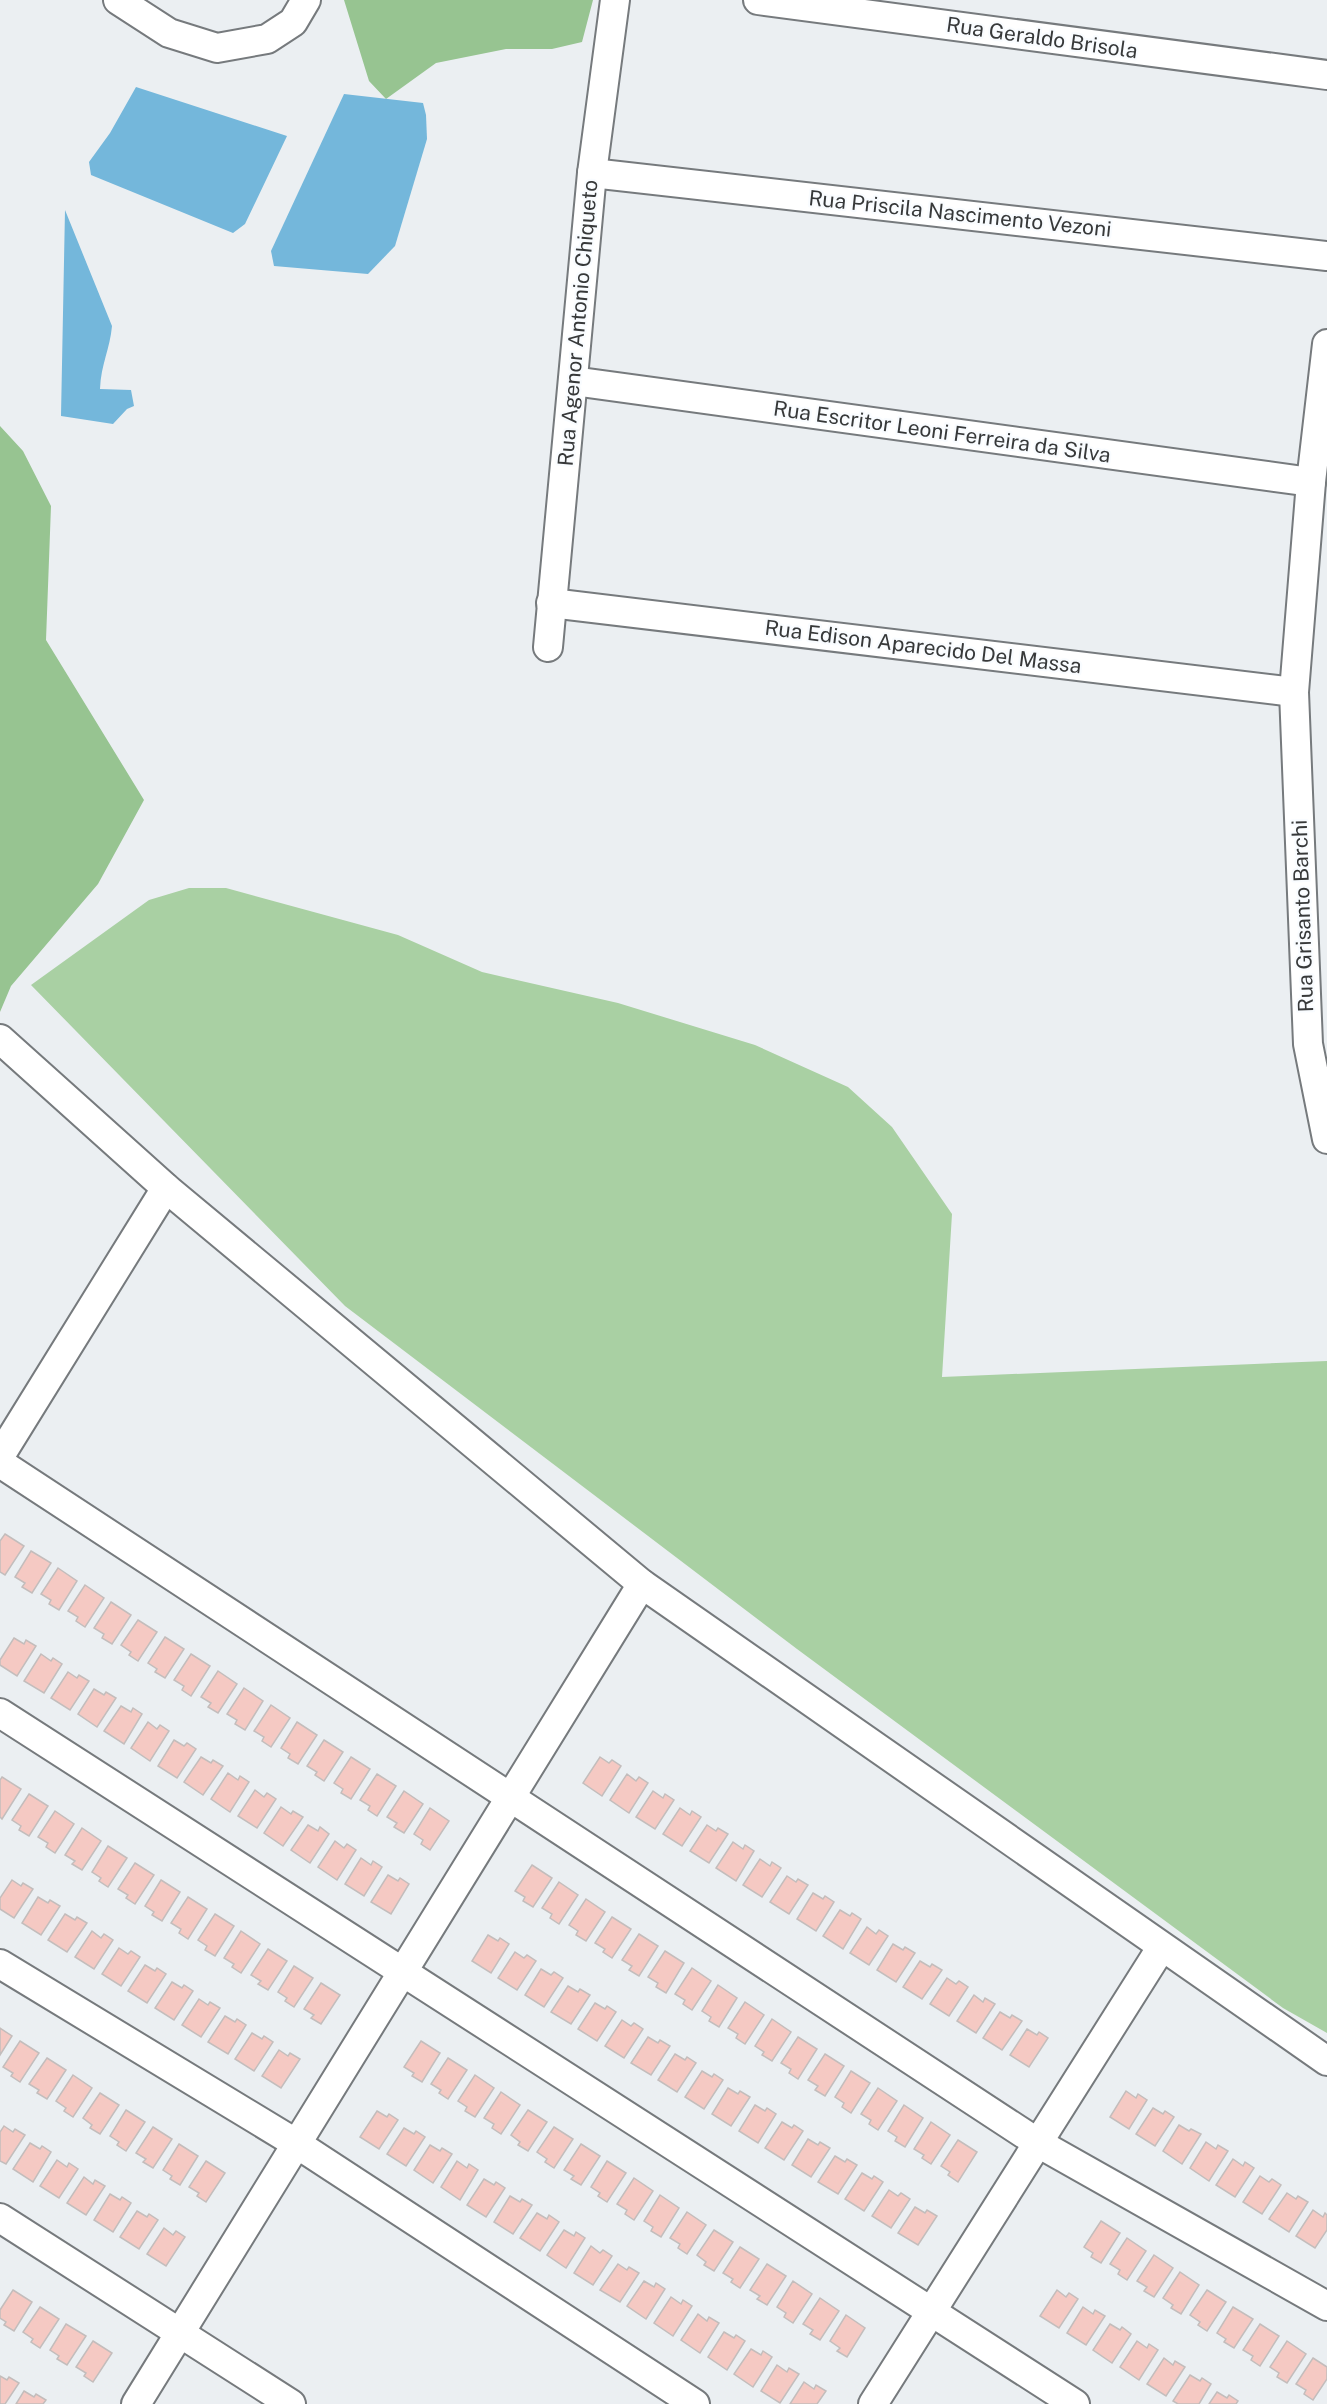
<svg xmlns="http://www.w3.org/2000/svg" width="1327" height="2404" font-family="'Public Sans',sans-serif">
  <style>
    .green { fill: #a9d0a3 }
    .forest { fill: #97c491 }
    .water { fill: #74b7db }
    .building { fill: #f5c9c3; stroke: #c3bdbc; stroke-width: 1.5 }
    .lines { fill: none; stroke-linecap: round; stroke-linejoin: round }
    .street-casing { stroke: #767a7d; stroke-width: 32 }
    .street { stroke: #fff; stroke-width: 28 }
    .labels { text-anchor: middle; stroke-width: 4.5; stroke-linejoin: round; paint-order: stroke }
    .street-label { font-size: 21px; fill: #37393a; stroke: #f9fcff }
  </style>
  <rect width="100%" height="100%" fill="#ebeff2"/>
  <path class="green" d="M189,888H226L398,935L482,972L618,1003L755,1045L848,1087L892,1127L952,1214L942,1377L1327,1361V2033L1283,2008L797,1649L345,1306L31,985L149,900Z"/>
  <g class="forest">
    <path d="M344,0H593L582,42L552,49H506L436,63L386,99L369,81Z"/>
    <path d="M0,426L23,451L51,506L46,640L144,800L98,884L11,986L0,1012Z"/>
  </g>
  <g class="water">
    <path d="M136,87L287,136L245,224L233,233L91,175L89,162L110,133Z"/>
    <path d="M344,94L423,103L426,115L427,139L395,246L368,274L274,266L271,251Z"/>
    <path d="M65,210L112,326C110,349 101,364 100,389L131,390L134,406L127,409L113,424L61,416Z"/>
  </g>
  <g class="building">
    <path d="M5,1534L24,1546L5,1575L0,1572V1541Z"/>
    <path d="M31,1551L51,1563L32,1593L22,1587L25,1583L15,1577Z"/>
    <path d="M58,1568L77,1581L59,1610L49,1604L51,1600L41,1594Z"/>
    <path d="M85,1585L104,1598L85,1627L76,1621L78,1617L68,1611Z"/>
    <path d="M111,1602L131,1615L112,1644L102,1638L104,1634L94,1628Z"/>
    <path d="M138,1620L157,1632L138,1661L129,1655L131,1652L121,1645Z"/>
    <path d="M165,1637L184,1649L165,1678L155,1672L157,1669L148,1663Z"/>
    <path d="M14,1638L24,1644L26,1640L36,1646L17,1676L0,1665V1660Z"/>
    <path d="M41,1654L51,1661L53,1658L62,1664L44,1693L24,1681Z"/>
    <path d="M191,1654L210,1666L191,1696L182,1690L184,1686L174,1680Z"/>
    <path d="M218,1671L237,1684L218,1713L208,1707L211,1703L201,1697Z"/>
    <path d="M68,1672L77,1678L79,1675L89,1681L70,1710L51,1698Z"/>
    <path d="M244,1688L263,1701L245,1730L235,1724L237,1720L227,1714Z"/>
    <path d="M94,1689L104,1695L106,1692L116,1698L97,1727L78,1714Z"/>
    <path d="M271,1705L290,1718L271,1747L262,1741L264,1737L254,1731Z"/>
    <path d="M121,1706L131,1712L133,1708L142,1714L124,1744L104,1731Z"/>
    <path d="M148,1722L157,1729L160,1725L169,1731L150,1761L131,1748Z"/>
    <path d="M297,1722L317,1735L298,1764L288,1758L290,1754L281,1748Z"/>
    <path d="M174,1740L184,1746L187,1743L196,1749L177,1778L158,1766Z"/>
    <path d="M324,1740L343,1752L324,1781L315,1775L317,1772L307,1766Z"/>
    <path d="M201,1757L211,1763L213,1760L223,1766L203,1795L184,1782Z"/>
    <path d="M351,1757L370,1769L351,1799L341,1793L343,1789L334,1783Z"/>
    <path d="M600,1757L609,1763L612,1760L621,1766L602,1796L583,1783Z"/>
    <path d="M228,1773L238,1780L240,1776L249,1782L230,1812L211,1799Z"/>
    <path d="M377,1774L396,1786L377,1816L368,1810L370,1806L360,1800Z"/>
    <path d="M627,1774L636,1781L639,1777L648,1783L629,1813L610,1800Z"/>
    <path d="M2,1777L21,1789L2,1819L0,1817V1780Z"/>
    <path d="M255,1790L264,1797L267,1793L276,1799L257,1828L238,1816Z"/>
    <path d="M404,1791L423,1804L404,1833L394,1827L397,1823L387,1817Z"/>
    <path d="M653,1791L663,1798L665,1794L674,1800L655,1829L636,1817Z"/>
    <path d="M29,1794L48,1806L29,1836L19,1830L21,1826L12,1820Z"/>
    <path d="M281,1807L291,1814L293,1811L303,1817L283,1846L264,1833Z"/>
    <path d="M430,1808L449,1821L430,1850L421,1844L423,1840L414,1834Z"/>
    <path d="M680,1808L690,1815L692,1811L701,1817L682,1846L663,1834Z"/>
    <path d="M55,1811L74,1824L55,1853L46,1847L48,1843L38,1837Z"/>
    <path d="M308,1825L318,1831L320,1827L329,1834L310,1863L291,1850Z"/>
    <path d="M707,1825L716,1831L718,1828L728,1834L709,1863L690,1851Z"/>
    <path d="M82,1828L101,1841L82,1870L72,1864L75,1861L65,1855Z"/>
    <path d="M335,1841L344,1848L347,1844L356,1850L337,1880L318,1867Z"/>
    <path d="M733,1842L743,1849L745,1845L754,1851L736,1881L716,1868Z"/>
    <path d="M108,1846L127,1858L108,1887L99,1881L101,1878L92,1872Z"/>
    <path d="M361,1858L371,1865L373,1861L382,1867L364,1896L345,1884Z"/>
    <path d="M760,1859L770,1866L772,1862L781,1868L762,1897L743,1885Z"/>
    <path d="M135,1863L154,1875L135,1904L126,1898L128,1895L118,1889Z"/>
    <path d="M532,1865L552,1878L533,1907L523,1901L525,1897L515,1891Z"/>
    <path d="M388,1875L398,1881L400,1878L409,1884L391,1914L371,1902Z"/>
    <path d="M787,1876L796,1882L798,1879L808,1885L789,1914L770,1902Z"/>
    <path d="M12,1880L21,1886L23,1883L33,1889L14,1918L0,1909V1898Z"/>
    <path d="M161,1880L180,1892L162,1921L152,1915L154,1912L145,1906Z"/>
    <path d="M559,1882L578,1895L559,1924L550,1918L552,1914L542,1908Z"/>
    <path d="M813,1893L823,1899L825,1896L834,1902L816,1931L797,1919Z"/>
    <path d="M38,1897L48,1903L50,1900L60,1906L41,1935L22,1923Z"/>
    <path d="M188,1897L207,1909L188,1939L179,1933L181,1929L171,1923Z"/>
    <path d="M586,1899L605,1912L586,1941L576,1935L578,1931L569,1925Z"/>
    <path d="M840,1910L850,1916L852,1913L861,1919L843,1949L823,1936Z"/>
    <path d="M65,1914L75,1920L77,1917L87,1923L67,1952L48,1940Z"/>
    <path d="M215,1914L234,1926L215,1956L205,1950L207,1946L198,1940Z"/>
    <path d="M612,1917L631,1929L612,1958L603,1952L605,1949L595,1943Z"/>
    <path d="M867,1927L876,1934L879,1930L888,1936L869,1965L850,1953Z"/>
    <path d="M92,1931L101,1938L104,1934L113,1940L94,1969L75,1957Z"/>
    <path d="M241,1931L260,1944L241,1973L232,1967L234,1964L224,1958Z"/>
    <path d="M639,1934L658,1946L639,1976L629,1970L632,1966L622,1960Z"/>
    <path d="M488,1935L498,1941L500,1938L509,1944L491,1973L472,1961Z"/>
    <path d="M893,1944L903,1950L905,1947L915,1953L896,1982L877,1970Z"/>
    <path d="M119,1948L128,1954L131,1951L140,1957L121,1986L102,1974Z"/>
    <path d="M268,1949L287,1961L268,1990L258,1984L261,1981L251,1975Z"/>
    <path d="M665,1951L684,1963L666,1993L656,1987L658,1983L648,1977Z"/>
    <path d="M515,1952L524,1958L527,1955L536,1961L517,1990L498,1978Z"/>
    <path d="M920,1961L930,1967L932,1964L942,1970L922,1999L903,1987Z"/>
    <path d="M145,1965L155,1971L157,1968L166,1974L147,2003L128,1991Z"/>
    <path d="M294,1966L313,1978L294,2007L285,2001L287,1998L278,1992Z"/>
    <path d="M692,1968L711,1981L692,2010L683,2004L685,2000L675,1994Z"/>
    <path d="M541,1969L551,1975L554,1972L563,1978L544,2007L525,1995Z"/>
    <path d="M947,1978L956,1984L959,1981L968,1987L949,2016L930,2004Z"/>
    <path d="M172,1982L182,1988L184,1985L193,1991L174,2020L155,2008Z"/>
    <path d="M321,1983L340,1995L321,2024L311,2018L314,2015L304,2009Z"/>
    <path d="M718,1985L737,1998L719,2027L709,2021L711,2017L702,2011Z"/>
    <path d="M568,1986L578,1992L580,1989L590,1995L571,2024L551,2012Z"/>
    <path d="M974,1995L983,2002L985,1998L995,2004L976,2033L957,2021Z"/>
    <path d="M199,1999L208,2005L210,2002L220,2008L201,2037L182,2025Z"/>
    <path d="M745,2002L764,2015L745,2044L736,2038L738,2034L728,2028Z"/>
    <path d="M595,2003L605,2009L607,2006L616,2012L597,2041L578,2029Z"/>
    <path d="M1000,2012L1010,2018L1012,2015L1022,2021L1002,2050L983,2038Z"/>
    <path d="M225,2016L235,2022L237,2019L246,2025L228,2054L208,2042Z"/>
    <path d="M772,2019L791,2032L772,2061L762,2055L764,2052L755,2046Z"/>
    <path d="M622,2020L631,2026L634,2023L643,2029L624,2058L605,2046Z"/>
    <path d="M0,2028L12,2036L0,2055Z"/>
    <path d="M1027,2029L1037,2035L1039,2032L1048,2038L1029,2067L1010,2055Z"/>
    <path d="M252,2033L262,2039L264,2036L273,2042L254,2071L235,2059Z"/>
    <path d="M648,2037L658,2043L660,2040L670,2046L651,2075L631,2063Z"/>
    <path d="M798,2037L817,2049L798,2079L789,2073L791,2069L781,2063Z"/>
    <path d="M20,2041L39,2053L20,2082L11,2076L13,2073L3,2067Z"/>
    <path d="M421,2041L440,2053L422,2082L412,2076L414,2073L404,2067Z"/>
    <path d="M279,2050L288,2056L290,2053L300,2059L281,2088L262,2076Z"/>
    <path d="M675,2054L685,2060L687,2057L696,2063L677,2092L658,2080Z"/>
    <path d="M825,2054L844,2066L825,2096L815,2090L818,2086L808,2080Z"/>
    <path d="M47,2058L66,2070L47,2099L37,2093L39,2090L29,2084Z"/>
    <path d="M448,2058L467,2070L448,2099L439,2093L441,2090L431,2084Z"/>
    <path d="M702,2071L712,2077L714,2074L723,2080L704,2109L685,2097Z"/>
    <path d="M851,2071L870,2083L851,2113L842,2107L844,2103L835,2097Z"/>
    <path d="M73,2075L92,2088L73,2117L64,2111L66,2108L56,2101Z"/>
    <path d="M475,2075L494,2088L475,2117L465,2111L467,2107L458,2101Z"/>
    <path d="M728,2088L738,2094L740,2091L750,2097L731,2126L712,2114Z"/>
    <path d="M878,2088L897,2101L878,2130L869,2124L871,2120L861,2114Z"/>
    <path d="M1126,2091L1136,2098L1138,2094L1147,2100L1129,2129L1110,2117Z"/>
    <path d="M501,2092L520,2105L501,2134L492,2128L494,2124L484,2118Z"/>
    <path d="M100,2093L119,2105L100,2134L90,2128L92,2125L83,2118Z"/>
    <path d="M755,2105L765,2111L767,2108L776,2114L758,2143L739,2131Z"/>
    <path d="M904,2105L923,2118L905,2147L895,2141L897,2137L888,2131Z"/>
    <path d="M1153,2108L1163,2114L1165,2111L1174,2117L1155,2146L1136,2134Z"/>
    <path d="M126,2110L145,2122L126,2151L117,2145L119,2142L110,2136Z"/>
    <path d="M528,2110L547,2122L528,2151L518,2145L520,2142L511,2135Z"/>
    <path d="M377,2111L387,2117L389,2114L398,2120L379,2149L360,2137Z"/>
    <path d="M782,2122L792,2128L794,2125L803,2131L784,2160L765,2148Z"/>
    <path d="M931,2122L950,2135L931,2164L922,2158L924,2155L914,2149Z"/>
    <path d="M1179,2125L1189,2131L1191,2129L1201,2134L1182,2164L1163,2151Z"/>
    <path d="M4,2126L13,2132L15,2129L25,2135L6,2164L0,2161V2132Z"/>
    <path d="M153,2127L172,2139L153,2168L143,2162L146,2159L136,2153Z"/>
    <path d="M554,2127L573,2139L554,2168L545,2162L547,2159L537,2152Z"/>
    <path d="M404,2128L414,2134L416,2131L425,2137L406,2166L387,2154Z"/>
    <path d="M808,2139L818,2145L820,2142L830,2148L811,2177L792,2165Z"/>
    <path d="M958,2140L977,2152L958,2182L948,2175L950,2172L941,2166Z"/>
    <path d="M1206,2142L1216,2149L1218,2145L1228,2151L1209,2181L1190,2168Z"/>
    <path d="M30,2143L40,2149L42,2146L51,2152L33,2182L13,2169Z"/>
    <path d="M179,2144L198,2156L180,2185L170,2179L172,2176L163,2170Z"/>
    <path d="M581,2144L600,2156L581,2185L571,2179L574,2176L564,2170Z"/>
    <path d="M430,2145L440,2151L442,2148L452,2154L433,2183L414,2170Z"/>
    <path d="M835,2156L845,2162L847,2159L857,2165L838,2194L818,2182Z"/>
    <path d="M1233,2159L1243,2166L1245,2162L1254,2168L1235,2197L1216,2185Z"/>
    <path d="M57,2160L67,2167L69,2163L78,2169L59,2198L40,2186Z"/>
    <path d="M206,2161L225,2173L206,2202L197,2196L199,2193L189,2187Z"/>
    <path d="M457,2161L467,2168L469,2164L478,2170L460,2200L441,2187Z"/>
    <path d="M607,2161L626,2173L607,2202L598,2196L600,2193L591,2187Z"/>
    <path d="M862,2173L872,2179L874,2176L883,2182L864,2211L845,2199Z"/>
    <path d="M1260,2176L1269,2182L1272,2179L1281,2185L1262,2214L1243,2202Z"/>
    <path d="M84,2177L93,2184L95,2180L105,2186L86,2215L67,2203Z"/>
    <path d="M634,2178L653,2191L634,2220L625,2214L627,2210L617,2204Z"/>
    <path d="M484,2179L494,2185L496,2182L505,2188L486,2217L467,2205Z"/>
    <path d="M889,2190L898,2196L901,2193L910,2199L891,2228L872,2216Z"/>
    <path d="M1287,2193L1296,2199L1298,2196L1308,2202L1289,2232L1269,2219Z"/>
    <path d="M110,2194L120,2200L122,2197L131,2203L113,2232L94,2220Z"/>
    <path d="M660,2195L679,2208L661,2237L651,2231L653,2227L644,2221Z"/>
    <path d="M510,2196L520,2202L522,2199L532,2205L513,2234L494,2222Z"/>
    <path d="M915,2207L925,2213L927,2210L937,2216L918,2245L898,2233Z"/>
    <path d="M1313,2210L1323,2217L1325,2213L1327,2215V2230L1315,2248L1296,2236Z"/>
    <path d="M137,2211L147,2217L149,2214L158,2220L139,2249L120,2237Z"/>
    <path d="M687,2212L706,2225L687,2254L678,2248L680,2244L670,2238Z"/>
    <path d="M537,2213L547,2219L549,2215L559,2222L540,2251L520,2238Z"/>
    <path d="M1101,2221L1120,2233L1101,2263L1091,2257L1093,2253L1084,2247Z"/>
    <path d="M164,2228L173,2235L176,2231L185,2237L166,2266L147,2254Z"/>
    <path d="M564,2230L574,2236L576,2232L585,2238L566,2268L547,2255Z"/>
    <path d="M714,2230L733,2242L714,2271L704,2265L706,2262L697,2255Z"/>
    <path d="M1127,2238L1146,2251L1127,2280L1118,2274L1120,2270L1110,2264Z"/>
    <path d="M591,2246L600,2253L603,2250L612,2256L593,2285L574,2273Z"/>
    <path d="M740,2247L759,2259L740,2288L731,2282L733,2279L723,2273Z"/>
    <path d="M1154,2255L1173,2268L1154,2297L1144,2291L1147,2287L1137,2281Z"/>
    <path d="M618,2264L627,2270L629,2267L639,2273L620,2302L600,2290Z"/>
    <path d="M767,2264L786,2276L767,2305L757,2299L760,2296L750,2290Z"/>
    <path d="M1180,2272L1199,2285L1181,2314L1171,2308L1173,2305L1163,2298Z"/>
    <path d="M644,2281L654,2287L656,2283L665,2289L646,2319L627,2306Z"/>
    <path d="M793,2281L812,2294L793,2323L784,2317L786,2313L777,2307Z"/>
    <path d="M13,2290L32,2302L14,2331L4,2325L6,2322L0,2318V2310Z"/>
    <path d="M1057,2290L1066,2297L1069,2293L1078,2299L1059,2328L1040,2316Z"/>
    <path d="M1207,2290L1226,2302L1207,2331L1198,2325L1200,2322L1190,2315Z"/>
    <path d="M671,2297L681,2304L683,2300L692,2306L673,2336L654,2323Z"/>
    <path d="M820,2298L839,2311L820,2340L810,2334L813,2330L803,2324Z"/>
    <path d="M40,2307L59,2319L40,2348L31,2342L33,2339L23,2332Z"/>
    <path d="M1083,2307L1093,2314L1095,2310L1105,2316L1086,2345L1067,2333Z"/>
    <path d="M1233,2307L1253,2319L1234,2348L1224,2342L1226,2339L1217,2333Z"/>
    <path d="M698,2314L707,2321L709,2317L719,2323L700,2353L681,2340Z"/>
    <path d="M846,2315L865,2328L847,2357L837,2351L840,2348L830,2341Z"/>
    <path d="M66,2324L86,2336L67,2365L57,2359L59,2356L50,2350Z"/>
    <path d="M1110,2324L1120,2330L1122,2327L1131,2334L1112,2363L1093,2350Z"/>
    <path d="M1260,2324L1279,2336L1260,2366L1251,2360L1253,2356L1243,2350Z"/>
    <path d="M724,2332L734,2338L736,2335L745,2341L727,2370L708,2357Z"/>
    <path d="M93,2341L112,2353L93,2382L84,2376L86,2373L76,2367Z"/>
    <path d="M1137,2341L1147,2348L1149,2344L1158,2350L1139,2380L1120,2367Z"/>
    <path d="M1287,2341L1306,2354L1287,2383L1277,2377L1279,2373L1270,2367Z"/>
    <path d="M751,2349L761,2355L763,2351L772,2357L753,2387L734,2374Z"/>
    <path d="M1164,2358L1173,2365L1175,2361L1185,2367L1166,2396L1147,2384Z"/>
    <path d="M1313,2358L1327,2367V2379L1313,2400L1304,2394L1306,2390L1296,2384Z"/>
    <path d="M777,2365L787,2372L789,2368L799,2374L780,2403L761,2391Z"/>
    <path d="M1190,2375L1200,2381L1202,2378L1211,2384L1199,2404H1178L1173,2401Z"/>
    <path d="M0,2376L7,2380L9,2377L19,2383L5,2404H0Z"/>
    <path d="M804,2382L814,2389L816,2385L826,2391L817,2404H790Z"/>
    <path d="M24,2391L34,2397L36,2394L46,2400L43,2404H16Z"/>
    <path d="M1217,2392L1227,2398L1229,2395L1238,2401L1236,2404H1209Z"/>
  </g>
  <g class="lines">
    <g class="street-casing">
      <g id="street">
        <path d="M118,0L169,33L217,48L267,39L293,22L306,0"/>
        <path d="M758,0L1327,75"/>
        <path d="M592,173L1327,256"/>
        <path d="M1327,344L1311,482L1294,692L1308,1044L1327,1139"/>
        <path d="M573,381L1311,482"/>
        <path d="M551,603L1294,692"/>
        <path d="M548,647L592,173L615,0"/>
        <path d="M0,1039L166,1188L642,1584L1327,2061"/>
        <path d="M0,1456L166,1188"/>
        <path d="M0,1463L1038,2143L1327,2306"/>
        <path d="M0,1713L1075,2404"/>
        <path d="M0,1964L297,2144L695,2404"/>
        <path d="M0,2218L291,2404"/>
        <path d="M136,2404L642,1584"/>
        <path d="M873,2404L1161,1948"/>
      </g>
    </g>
    <use href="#street" class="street"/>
  </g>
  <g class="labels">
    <g class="street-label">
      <text transform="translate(1042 38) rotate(8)" y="7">Rua Geraldo Brisola</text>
      <text transform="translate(960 214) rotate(6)" y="7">Rua Priscila Nascimento Vezoni</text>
      <text transform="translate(578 323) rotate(-85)" y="7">Rua Agenor Antonio Chiqueto</text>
      <text transform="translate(942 432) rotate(8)" y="7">Rua Escritor Leoni Ferreira da Silva</text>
      <text transform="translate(923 647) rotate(7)" y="7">Rua Edison Aparecido Del Massa</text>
      <text transform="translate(1303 916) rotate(-92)" y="7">Rua Grisanto Barchi</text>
    </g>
  </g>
</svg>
